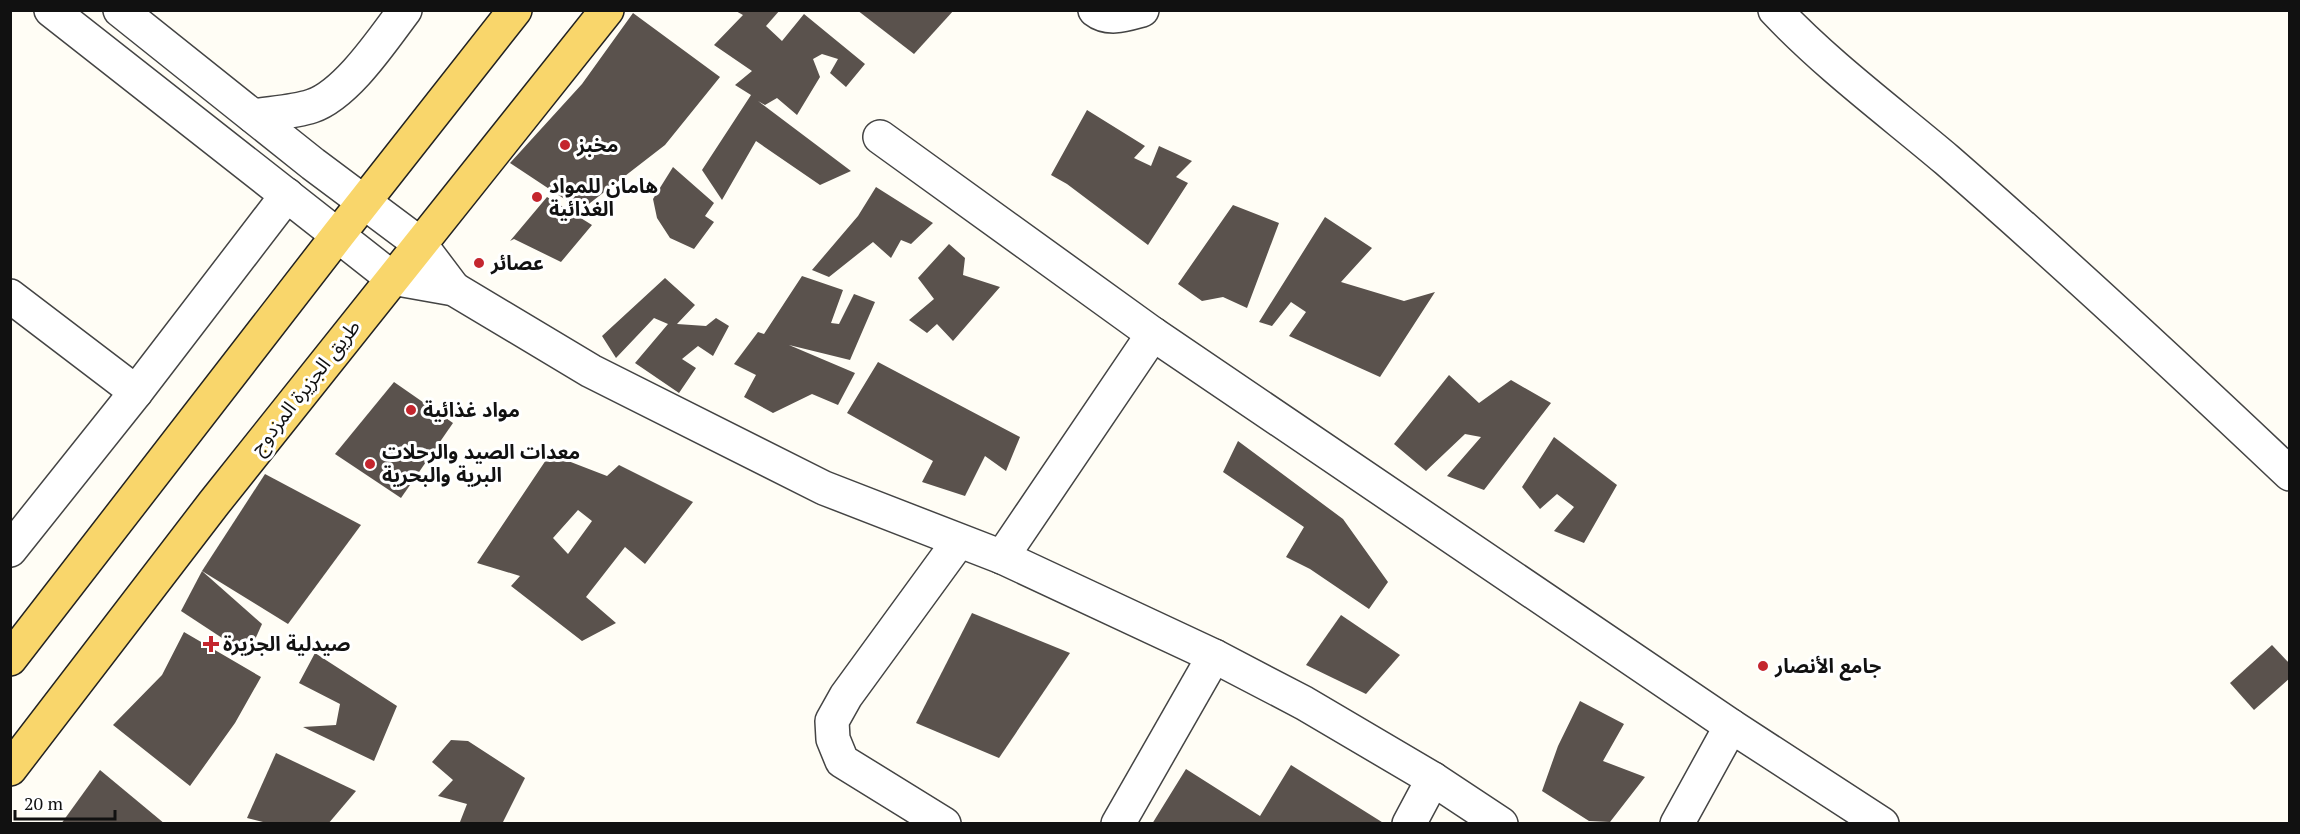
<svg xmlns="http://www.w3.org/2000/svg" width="2300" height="834" font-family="'PT Serif','Noto Sans Arabic',serif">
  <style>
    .building { fill: #5a524d; fill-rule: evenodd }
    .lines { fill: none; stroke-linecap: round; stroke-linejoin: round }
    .minor-casing { stroke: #444; stroke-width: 36 }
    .major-casing { stroke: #222; stroke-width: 36 }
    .minor { stroke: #fff; stroke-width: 33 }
    .major { stroke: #f9d66b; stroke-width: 33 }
    .poi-dot { fill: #c4262e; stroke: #fff; stroke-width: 2 }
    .labels { text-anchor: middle; stroke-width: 6; stroke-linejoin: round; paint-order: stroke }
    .poi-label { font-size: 20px; font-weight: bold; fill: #111; stroke: #fff; text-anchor: start }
    .street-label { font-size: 20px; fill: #111; stroke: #fff }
  </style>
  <rect width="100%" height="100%" fill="#fffdf5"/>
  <g class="building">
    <path d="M734,10H780L766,26L782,41L804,14L865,64L846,87L830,73L838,59L822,54L813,59L820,77L797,115L777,98L765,105L758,101L851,171L820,185L756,141L722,200L702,170L751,95L735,85L752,71L714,45L743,15Z"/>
    <path d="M857,10H954L914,54Z"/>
    <path d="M633,13L720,77L665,145L581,210L510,163L582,84Z"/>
    <path d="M1087,110L1145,146L1134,158L1151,166L1159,146L1192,161L1176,177L1188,183L1148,245L1067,184L1051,175Z"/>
    <path d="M673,167L714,203L705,216L714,222L694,249L670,238L657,218L653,199Z"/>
    <path d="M876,187L933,223L911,244L901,240L891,258L873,242L829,277L812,270L858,216Z"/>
    <path d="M547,197L592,225L561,262L514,239L510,241Z"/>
    <path d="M1233,205L1279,223L1247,308L1223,297L1202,301L1178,284Z"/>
    <path d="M1325,217L1372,248L1341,282L1404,301L1435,292L1380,377L1289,336L1306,312L1291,302L1272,326L1259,322Z"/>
    <path d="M949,244L965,258L963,275L1000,287L953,341L937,324L927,333L909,320L934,299L918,278Z"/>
    <path d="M802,276L843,290L831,323L839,324L854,294L875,302L850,360L789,345L855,373L838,405L812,394L773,413L744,397L756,375L734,364L758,332L764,334Z"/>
    <path d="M665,278L695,305L677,324L706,326L716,318L729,326L713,356L698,346L682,359L696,368L679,393L635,363L668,324L654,318L616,358L602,336Z"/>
    <path d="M878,362L1020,437L1006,471L985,456L965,496L922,482L933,461L847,413Z"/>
    <path d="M1449,375L1479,403L1511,380L1551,403L1484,490L1447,476L1481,437L1465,434L1426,471L1394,444Z"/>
    <path d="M394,382L453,423L401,498L335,454Z"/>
    <path d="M1554,437L1617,485L1584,543L1554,531L1574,507L1557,494L1540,509L1522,487Z"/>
    <path d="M1238,441L1343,519L1388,582L1369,609L1310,569L1286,557L1304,527L1223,472Z"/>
    <path d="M550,454L607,476L619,465L693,502L645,564L625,547L586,597L616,623L582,641L511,586L520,576L477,563ZM578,510L592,521L568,554L553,538Z"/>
    <path d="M265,474L361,525L288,624L202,571Z"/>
    <path d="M202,571L262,624L248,655L181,611Z"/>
    <path d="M972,613L1070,653L999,758L916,723Z"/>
    <path d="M1341,615L1400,655L1366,694L1306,665Z"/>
    <path d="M184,632L261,677L235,723L190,786L113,725L162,675Z"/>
    <path d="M2272,645L2290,664V678L2254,710L2230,683Z"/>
    <path d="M315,653L397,706L374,761L303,727L336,725L340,704L299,683Z"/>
    <path d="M1580,701L1624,724L1603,761L1645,777L1610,822L1589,821L1542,791L1558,746Z"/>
    <path d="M451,740L468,741L525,778L502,824H463L460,822L467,804L438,796L453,780L432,762Z"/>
    <path d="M276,753L356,791L328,824H271L247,818Z"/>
    <path d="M1291,765L1385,824H1152L1186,769L1260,816Z"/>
    <path d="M100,770L165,824H61Z"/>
  </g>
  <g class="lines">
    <g class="minor-casing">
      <g id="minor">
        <path d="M51,10L392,278L454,289L591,371L824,488L1002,557L1214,656L1304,703L1433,779L1501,824"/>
        <path d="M120,10L313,164L420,244L454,289"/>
        <path d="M1095,10C1109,21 1127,14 1142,10"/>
        <path d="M1775,10C1827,65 1889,111 1947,160C2064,262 2177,367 2290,474"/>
        <path d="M253,116C272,113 294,112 312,106C347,94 383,39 405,10"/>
        <path d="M880,137L1153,334L1731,726L1882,824"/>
        <path d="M10,296L136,392"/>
        <path d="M10,550L136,392L287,195"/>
        <path d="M1002,557L1153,334"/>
        <path d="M944,824L842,761L833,739L832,721L846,696L959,541"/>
        <path d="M1118,824L1214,656"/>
        <path d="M1409,824L1433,779"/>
        <path d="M1677,824L1731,726"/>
      </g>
    </g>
    <g class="major-casing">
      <g id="major">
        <path d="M10,659L338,235L515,10"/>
        <path d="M10,769L214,503L607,10"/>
      </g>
    </g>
    <use href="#minor" class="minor"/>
    <use href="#major" class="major"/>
  </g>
  <g class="poi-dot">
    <circle cx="565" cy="145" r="6"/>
    <circle cx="537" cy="197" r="6"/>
    <circle cx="479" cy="263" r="6"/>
    <circle cx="411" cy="410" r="6"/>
    <circle cx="370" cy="464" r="6"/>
    <path d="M208 635h6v6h6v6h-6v6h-6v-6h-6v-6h6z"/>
    <circle cx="1763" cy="666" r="6"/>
  </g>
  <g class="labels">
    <g class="poi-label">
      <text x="577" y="152">مخبز</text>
      <text x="549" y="193">هامان للمواد<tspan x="549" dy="23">الغذائية</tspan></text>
      <text x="491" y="270">عصائر</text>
      <text x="423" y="417">مواد غذائية</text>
      <text x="382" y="459">معدات الصيد والرحلات<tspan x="382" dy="23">البرية والبحرية</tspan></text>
      <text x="223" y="651">صيدلية الجزيرة</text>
      <text x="1775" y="673">جامع الأنصار</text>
    </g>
    <g class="street-label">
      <text transform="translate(305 387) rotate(-52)" y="7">طريق الجزيرة المزدوج</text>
    </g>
  </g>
  <rect width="2300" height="834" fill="none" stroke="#111111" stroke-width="24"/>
  <path d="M15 810v9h100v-9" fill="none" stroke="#111111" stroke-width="3"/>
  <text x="24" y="810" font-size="18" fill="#111111" stroke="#ffffff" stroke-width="4.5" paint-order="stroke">20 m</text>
</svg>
